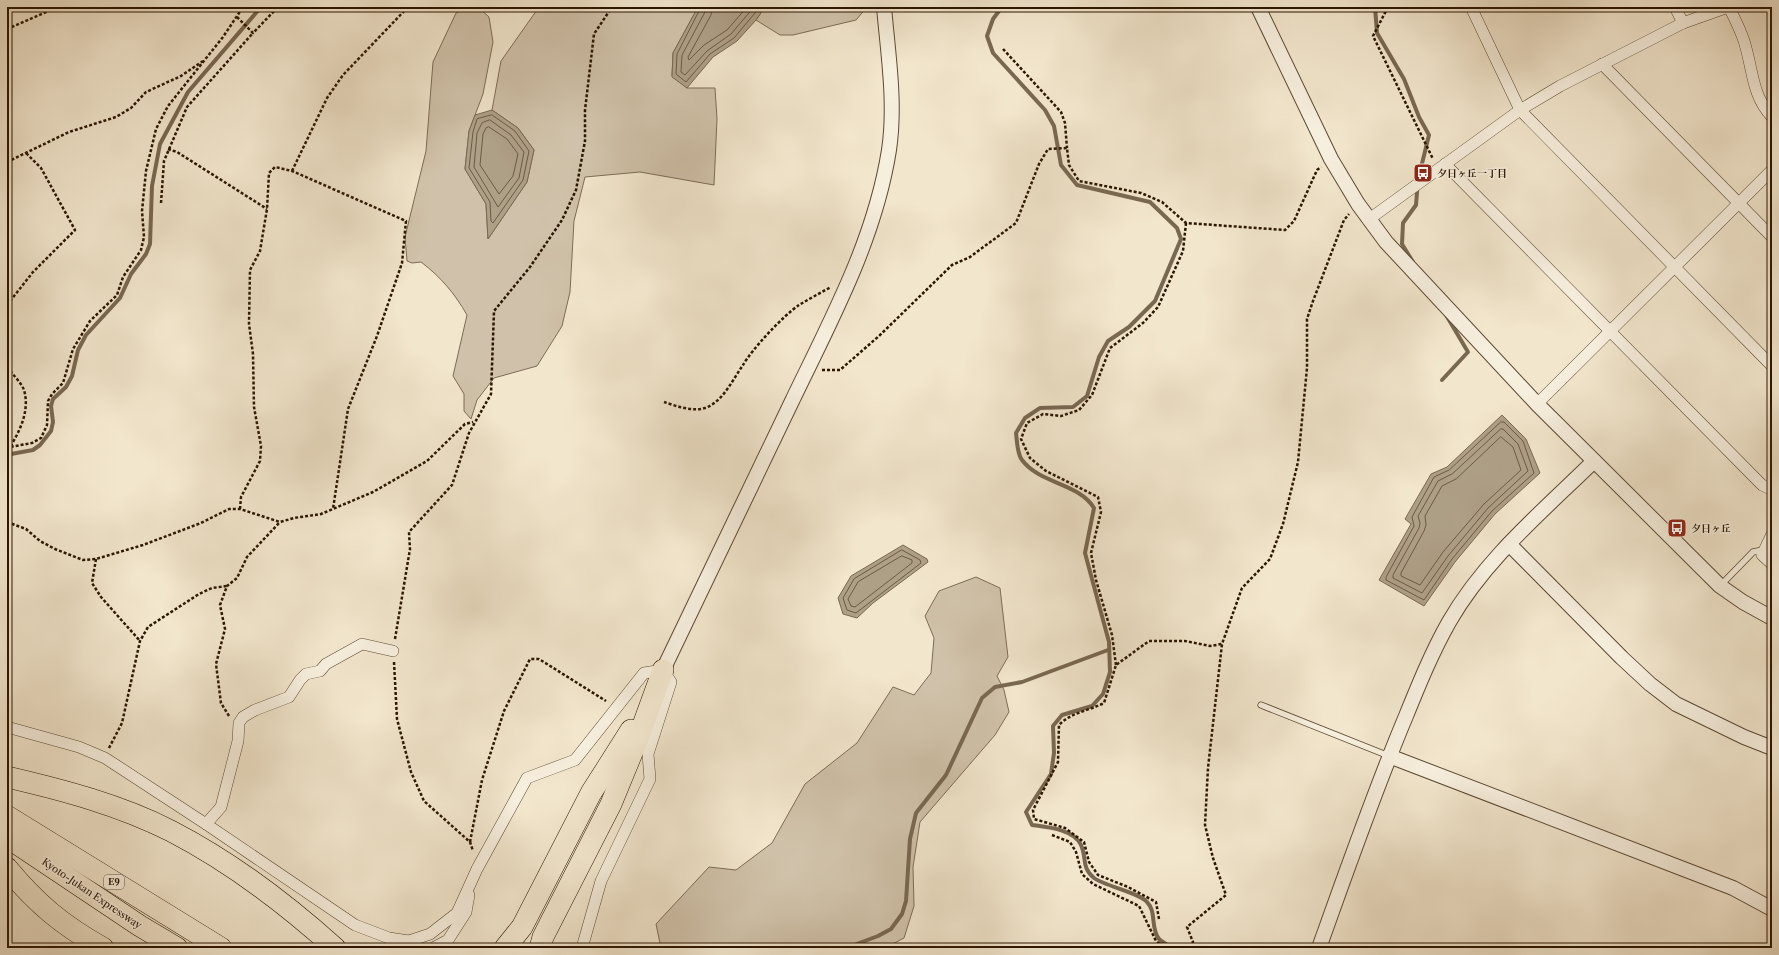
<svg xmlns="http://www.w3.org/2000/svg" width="1779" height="955" font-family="'Libre Caslon Text','Noto Serif JP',serif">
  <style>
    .green { fill: #d0c2aa; stroke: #7d6c55 }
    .water { fill: #ae9f87; stroke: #796851 }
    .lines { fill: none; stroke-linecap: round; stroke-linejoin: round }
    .shore { stroke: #6c5a44; stroke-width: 1 }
    .stream { stroke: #796851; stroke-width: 4 }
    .service-casing { stroke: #5c4933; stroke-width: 7 }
    .minor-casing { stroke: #5c4933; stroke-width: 12 }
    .tertiary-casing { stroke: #5c4933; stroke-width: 16 }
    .motorway-casing { stroke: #2a1500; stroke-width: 22 }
    .path { stroke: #2a1500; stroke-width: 2.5; stroke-dasharray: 3 2; stroke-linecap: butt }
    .service { stroke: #f7efde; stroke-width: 5.5 }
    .minor { stroke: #f7efde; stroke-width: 11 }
    .tertiary { stroke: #f7efde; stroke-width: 14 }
    .motorway { stroke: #f2e6cd; stroke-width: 21 }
    .labels { text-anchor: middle; stroke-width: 3.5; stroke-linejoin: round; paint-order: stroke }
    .shield { fill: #f7efde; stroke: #685643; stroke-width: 1 }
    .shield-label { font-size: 9px; font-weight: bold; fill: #2a1500 }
    .poi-label { font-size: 10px; font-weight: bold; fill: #2a1500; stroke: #f7efde; text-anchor: start }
    .street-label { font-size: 10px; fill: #2a1500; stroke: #f7efde }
  </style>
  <rect width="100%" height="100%" fill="#f2e6cd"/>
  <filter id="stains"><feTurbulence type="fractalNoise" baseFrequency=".005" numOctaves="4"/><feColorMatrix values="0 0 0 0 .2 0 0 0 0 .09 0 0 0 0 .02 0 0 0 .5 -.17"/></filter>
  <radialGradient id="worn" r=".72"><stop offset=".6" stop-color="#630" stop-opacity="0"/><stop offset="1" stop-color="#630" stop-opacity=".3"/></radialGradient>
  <g class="green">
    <path d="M468,7H478L489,17L493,42L483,94L469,131L465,169L486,204L488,239L527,182L534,150L518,128L492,110L501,61L539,7H698L673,53L672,76L687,88H715L717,119L714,185L640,172L585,177L574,221L570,292L562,326L537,366L494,378L477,400L471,419L464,411V394L453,376L467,315C455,294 441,277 421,262L412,263L407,261L405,237L426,151L433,62L456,13Z"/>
    <path d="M765,7H867L856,20L793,35H780L756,20Z"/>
    <path d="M976,577L1000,588L1008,657L997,676L1004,690L1009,712L995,735L920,822L913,867L914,906L904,938L885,948H661L656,924L709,867L736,870L772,843L805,784L857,743L893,687L914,695L931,673L934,638L925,616L939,591Z"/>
  </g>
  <g class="water">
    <path d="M698,7H765L756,20L737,41L713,57L687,88L672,77L673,53Z"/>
    <path d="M492,110L518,128L534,150L527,182L488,239L486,204L465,169L469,131L475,115Z"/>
    <path d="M1502,415L1526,439L1540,473L1495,514L1455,562L1424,606L1379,580L1411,524L1405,519L1431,474L1447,467Z"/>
    <path d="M903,545L927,559L928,562L873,603L857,618L843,614L838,598L851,576Z"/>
  </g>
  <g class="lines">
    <g class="shore">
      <path d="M701,7L677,54L676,74L686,82L710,54L734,38L760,7"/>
      <path d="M706,7L705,12L682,55L681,72L685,75L707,51L731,34L754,7"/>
      <path d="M712,7L711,15L688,57L689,60L704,45L727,30L747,7"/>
      <path d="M492,115L515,131L529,151L523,180L493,223L491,221L490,202L469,168L473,132L477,119Z"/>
      <path d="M490,120L511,135L524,152L519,178L498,207L474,167L477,133L482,123Z"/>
      <path d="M489,127L507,139L518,154L513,176L499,194L480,165L483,134L486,128Z"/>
      <path d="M1501,422H1504L1523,441L1534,473L1492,511L1452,559L1424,600L1386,580V577L1414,526L1412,517L1434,477L1449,470Z"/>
      <path d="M1501,429H1503L1518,444L1528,471L1488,508L1448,556L1422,593L1393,578V575L1419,528L1420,523L1418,516L1438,481L1452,474Z"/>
      <path d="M1501,437L1513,447L1521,470L1484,504L1443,552L1420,585L1401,576V573L1424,531L1426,525L1425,516L1442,486L1456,479Z"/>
      <path d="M902,550L920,560L921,563L856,613L847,610L843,598L854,579Z"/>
      <path d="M902,556L912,560V563L855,607L851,606L848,599L858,582Z"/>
    </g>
    <g class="stream">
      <path d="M1002,7L993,19L987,36L993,53L1045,110L1054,126L1061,165L1077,185L1150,202L1177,228L1181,239L1155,301L1129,327L1108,341L1099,357L1087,396L1073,407L1040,408L1025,418L1016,433C1017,440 1017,454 1022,460C1040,484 1079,483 1094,508L1085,553L1109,642L1110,672L1103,694L1092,706L1062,715L1053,726L1054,753L1051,774L1026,812L1032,825C1046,827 1074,829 1081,845C1087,858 1081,867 1094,878C1105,886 1140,893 1147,902C1157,912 1150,928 1159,939C1162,942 1168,945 1172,948"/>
      <path d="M1375,7L1377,33L1404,79L1419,117L1429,135L1418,180L1416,205L1403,223L1402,244L1413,262"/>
      <path d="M1442,380L1468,352L1446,315"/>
      <path d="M7,458L11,454L33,450L40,445L51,431L53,422L51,406L53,399L66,387L72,376L78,350L86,335L120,298L131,274L146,254L150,244L152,186L160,144L188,92L261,7"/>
      <path d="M846,948L878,936L891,929L902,914L906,901L910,839L916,813L946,775L982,698L995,687L1022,682L1108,650"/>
    </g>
    <g class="service-casing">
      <g id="service">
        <path d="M1720,586L1753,552L1763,550"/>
        <path d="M1261,705L1389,756"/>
      </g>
    </g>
    <g class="minor-casing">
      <g id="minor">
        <path d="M1471,7L1520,110L1772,366"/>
        <path d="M1675,7L1683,23"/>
        <path d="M1729,7C1735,20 1743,34 1746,48C1753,73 1753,97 1772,117"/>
        <path d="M1602,64L1772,237"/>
        <path d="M1445,164L1762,485L1772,490"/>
        <path d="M1368,220L1520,110L1560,86L1683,23L1728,7"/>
        <path d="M1537,404L1772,170"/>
        <path d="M1772,534L1762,555L1772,564"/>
        <path d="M7,727L79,747L105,758L206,824L355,925L389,938L409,941L430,934L457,913L477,869L527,778L575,760L644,673L663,670L671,682L648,754L650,779L601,881L582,948"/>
        <path d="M206,824L221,807L238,741L239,723L243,717L255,710L289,697L300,680L306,674L320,671L326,664L362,644L393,651"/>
        <path d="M433,948L448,940L466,912L469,895"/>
      </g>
    </g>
    <g class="tertiary-casing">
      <g id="tertiary">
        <path d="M1258,7L1331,159L1358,204L1386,242L1537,404L1720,586L1743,602L1772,618"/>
        <path d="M1509,544L1622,658L1650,684L1676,704L1744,737L1772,748"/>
        <path d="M663,670C707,579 750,489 793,399C832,318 875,239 889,150C896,103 888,54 884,7"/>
        <path d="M1389,756L1733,888L1772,909"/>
        <path d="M1319,948C1347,870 1374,792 1406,716C1419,684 1432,652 1449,622C1485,559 1543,511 1594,461"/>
      </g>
    </g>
    <g class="motorway-casing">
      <g id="motorway">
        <path d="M7,777C63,790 120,805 171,831C231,862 285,903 335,948"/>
        <path d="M7,816L221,948"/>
        <path d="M7,837L140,926L177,948"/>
        <path d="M7,868C37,904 62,925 103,948"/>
        <path d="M505,948L522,927L591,793L631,730"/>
        <path d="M540,948L543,937L611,804L639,736L663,670"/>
      </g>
    </g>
    <g class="path">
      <path d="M1388,7L1373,36L1433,159"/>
      <path d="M237,17L253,33L278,7"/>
      <path d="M7,29L58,7"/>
      <path d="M1003,49L1061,112L1065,123L1067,148"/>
      <path d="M168,149L177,152L267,209"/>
      <path d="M7,162L69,132L116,117L131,108L146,92L181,76L203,61"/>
      <path d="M292,171L327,98L343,75L408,7"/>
      <path d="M161,203L164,161L187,107L253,33"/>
      <path d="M7,305L33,272L75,230L41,168L26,153"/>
      <path d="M7,367C12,374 21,382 24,390C30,410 20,431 10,447"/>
      <path d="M822,370H840L879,336L952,265L970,257L1016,223L1039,164L1048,149L1067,148L1069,165L1079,181L1141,193L1162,202L1186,223L1285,230L1294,221L1317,170L1321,167"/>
      <path d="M664,402C676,406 693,412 705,408C723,402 733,379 743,365C753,348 783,316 799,305C809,299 820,293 831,287"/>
      <path d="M7,450L10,447L32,443L41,438L47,425L48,401L52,394L63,383L73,349L90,321L117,295L123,277L141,250L144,237L142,211L146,171L156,129L168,106L223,37L243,7"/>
      <path d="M240,509L241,497L260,461L261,446L254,407L253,354L249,324L250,270L260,251L267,209L269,173L275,167L292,171L406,221L402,263L377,336L348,409L333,509"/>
      <path d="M7,522L26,529L40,541L55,549L83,560L96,559L143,545L201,523L229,509H240L280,522L294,518L321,514L373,492L427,461L465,424L473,422"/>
      <path d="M96,559L92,583L101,597L140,641"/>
      <path d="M395,639L410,549L409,532L452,485L469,433L491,394L494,311L530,267L562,220L576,190L585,141V110L594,34L612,7"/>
      <path d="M394,662L397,719L411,772L424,801L470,842L473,851"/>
      <path d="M1116,665L1112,635L1096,580L1091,553L1101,512L1098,497L1046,471L1030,458L1021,439L1027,423L1043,414L1061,416L1079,410L1092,395L1110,348L1143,323L1158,307L1183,251L1186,223"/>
      <path d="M229,716L221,703L216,664L225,629L220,605L227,586L237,578L247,557L280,522"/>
      <path d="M109,748L122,723L140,641L148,627L199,594L212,588L227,586"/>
      <path d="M1052,835L1070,842L1076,852L1082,874L1093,884L1139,906L1156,941L1165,948"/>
      <path d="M470,842L482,780L504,711L530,659H539L606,701"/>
      <path d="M1159,919L1156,902L1128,887L1098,875L1089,862L1084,842L1065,828L1034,819L1033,810L1058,762L1059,725C1070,713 1088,711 1104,703L1116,665L1149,641H1185L1210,646L1222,644"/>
      <path d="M1190,948L1193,942L1187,927L1226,895L1213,858L1205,825L1208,768L1222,644L1242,588L1270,559L1283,524L1298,462L1307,368V319L1313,301L1344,220L1349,214"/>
    </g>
    <use href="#service" class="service"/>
    <use href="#minor" class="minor"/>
    <use href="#tertiary" class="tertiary"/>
    <use href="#motorway" class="motorway"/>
  </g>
  <defs>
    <g id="bus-square" transform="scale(1)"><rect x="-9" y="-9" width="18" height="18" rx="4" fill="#8f2418" stroke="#f7efde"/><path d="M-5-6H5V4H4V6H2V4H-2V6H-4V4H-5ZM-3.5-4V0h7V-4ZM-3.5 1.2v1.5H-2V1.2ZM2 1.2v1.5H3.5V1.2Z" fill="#fff"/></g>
  </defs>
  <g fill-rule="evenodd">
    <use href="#bus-square" x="1423" y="173"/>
    <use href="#bus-square" x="1677" y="528"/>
  </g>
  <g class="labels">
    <rect class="shield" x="104" y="875" width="20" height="14" rx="3"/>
    <g class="shield-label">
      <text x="114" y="885">E9</text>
    </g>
    <g class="poi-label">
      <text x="1437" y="177">夕日ヶ丘一丁目</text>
      <text x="1691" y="532">夕日ヶ丘</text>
    </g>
    <g class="street-label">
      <text transform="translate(92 893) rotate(34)" y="4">Kyoto-Jukan Expressway</text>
    </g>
  </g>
  <rect width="1779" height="955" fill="none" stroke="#f2e6cd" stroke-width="24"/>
  <rect x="8" y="8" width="1763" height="939" fill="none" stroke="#2a1500" stroke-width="2"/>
  <rect x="12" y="12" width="1755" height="931" fill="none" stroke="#2a1500"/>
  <rect width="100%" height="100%" filter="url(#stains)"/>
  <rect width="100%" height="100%" fill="url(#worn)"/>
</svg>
